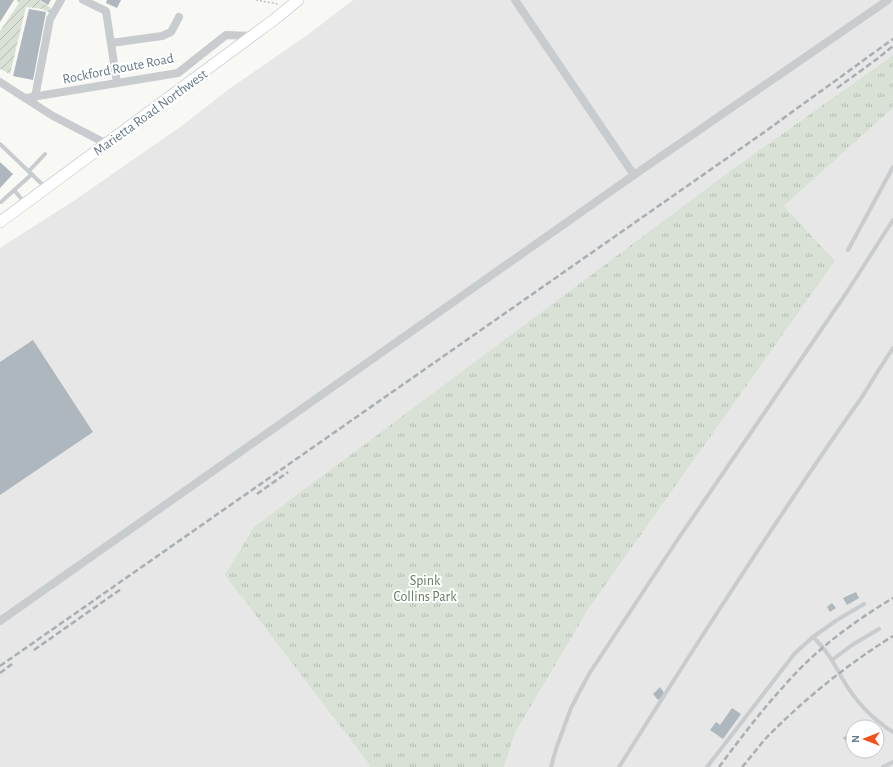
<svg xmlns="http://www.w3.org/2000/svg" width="893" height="767" font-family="'Alegreya Sans',sans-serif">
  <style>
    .built { fill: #e6e7e6; fill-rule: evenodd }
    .park { fill: url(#park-tufts) }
    .garden { fill: url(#garden-furrows) }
    .building { fill: #aeb7bd }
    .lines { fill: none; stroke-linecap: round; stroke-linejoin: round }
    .secondary-casing { stroke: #babfc4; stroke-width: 12 }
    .path { stroke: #bfc2c4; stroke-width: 1.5; stroke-dasharray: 2 2; stroke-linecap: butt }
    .service { stroke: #c8cccf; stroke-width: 4 }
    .minor { stroke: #c8cccf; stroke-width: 8 }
    .secondary { stroke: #fff; stroke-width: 11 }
    .rail { stroke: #a7aeb4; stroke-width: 2.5; stroke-dasharray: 6 3; stroke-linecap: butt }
    .labels { text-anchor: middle; stroke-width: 4; stroke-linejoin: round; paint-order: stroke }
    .street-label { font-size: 14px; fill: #647889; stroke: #fff }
    .park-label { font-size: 14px; fill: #657a60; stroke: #fff }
  </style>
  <defs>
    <pattern id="park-tufts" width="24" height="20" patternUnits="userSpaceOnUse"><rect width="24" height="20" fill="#d9e1d6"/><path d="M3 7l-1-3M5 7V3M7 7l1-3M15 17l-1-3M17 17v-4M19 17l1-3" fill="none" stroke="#b4bbb3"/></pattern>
    <pattern id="garden-furrows" width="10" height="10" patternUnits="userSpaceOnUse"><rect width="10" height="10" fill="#d9e1d6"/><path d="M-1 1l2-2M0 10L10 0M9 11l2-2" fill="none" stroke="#b4bbb3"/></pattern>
  </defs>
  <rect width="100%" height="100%" fill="#f8f8f5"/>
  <g class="built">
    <path d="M353,0H893V55L737,166L371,765L368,767H0V248L75,200L183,125L229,89L306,36Z"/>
    <path d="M893,108V767H504L515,733L589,608L835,261L784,206ZM853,727H877V751H853Z"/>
  </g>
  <path class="park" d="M893,55V108L784,206L835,261L589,608L515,733L504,767H368L370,765L225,575L254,527L737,166Z"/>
  <path class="garden" d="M16,0H39L51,8L50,13L42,9L26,7L10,74L0,69V31L19,3Z"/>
  <g class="building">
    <path d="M0,0H14L0,22Z"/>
    <path d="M40,0H51L48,5Z"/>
    <path d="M107,0H121L117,8L106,3Z"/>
    <path d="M29,9L46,12L33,80L13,76Z"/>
    <path d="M0,162L13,174L0,188Z"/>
    <path d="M33,340L93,432L0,495V362Z"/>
    <path d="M856,592L859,598L847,605L843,598Z"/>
    <path d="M832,603L836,608L830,612L827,607Z"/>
    <path d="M660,687L665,694L658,700L653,694Z"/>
    <path d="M732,708L741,714L723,739L710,730L716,722L720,725Z"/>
    <path d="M853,731V736L846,741L843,738Z"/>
  </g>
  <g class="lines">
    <g class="secondary-casing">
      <path id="secondary" d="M0,222L275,19L298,0"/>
    </g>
    <path class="path" d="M256,0L278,4"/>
    <g class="service">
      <path d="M0,144L45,187"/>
      <path d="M29,171L45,154"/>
      <path d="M14,190L24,202"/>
      <path d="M1,202L32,174"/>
      <path d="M848,250L893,167"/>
      <path d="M813,637C826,649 834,663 842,678C854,699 872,719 893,732"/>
      <path d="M832,660L852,645L879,629"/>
      <path d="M551,767L556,749L571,708L589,674L676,542L845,295L893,220"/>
      <path d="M619,767C698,641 778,516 864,394L878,371L893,348"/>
      <path d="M707,767L795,653L813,637L837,620L864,604"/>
      <path d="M883,767L893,762"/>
    </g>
    <g class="minor">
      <path d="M83,0L106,11L117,83"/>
      <path d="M515,0L634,175"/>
      <path d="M111,43L162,36L171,32L179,17"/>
      <path d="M0,82L53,116L107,144"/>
      <path d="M35,97L50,19L61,0"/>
      <path d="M26,98L178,73L226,35L253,36"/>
      <path d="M0,621L634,175L888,0"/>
    </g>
    <use href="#secondary" class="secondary"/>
    <g class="rail">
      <path d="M837,88L877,59L893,46"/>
      <path d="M257,494L288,472"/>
      <path d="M34,650L121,589"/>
      <path d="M0,666L763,133L893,39"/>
      <path d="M0,673L12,664"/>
      <path d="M719,767C740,739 761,711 784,686C815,650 853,622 893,598"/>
      <path d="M742,767C752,756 760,744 770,734C807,697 848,664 893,636"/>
    </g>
  </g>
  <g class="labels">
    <g class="street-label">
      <text transform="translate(118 68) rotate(-11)" y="5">Rockford Route Road</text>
      <text transform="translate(150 112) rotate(-36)" y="5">Marietta Road Northwest</text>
    </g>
    <g class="park-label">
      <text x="425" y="585">Spink<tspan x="425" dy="16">Collins Park</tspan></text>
    </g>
  </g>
  <g transform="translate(865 739) rotate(270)"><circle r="19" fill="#ffffff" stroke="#c1c9d0"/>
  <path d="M0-3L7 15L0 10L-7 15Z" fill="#f45019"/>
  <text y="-6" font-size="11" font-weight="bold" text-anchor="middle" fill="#647889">N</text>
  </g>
</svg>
